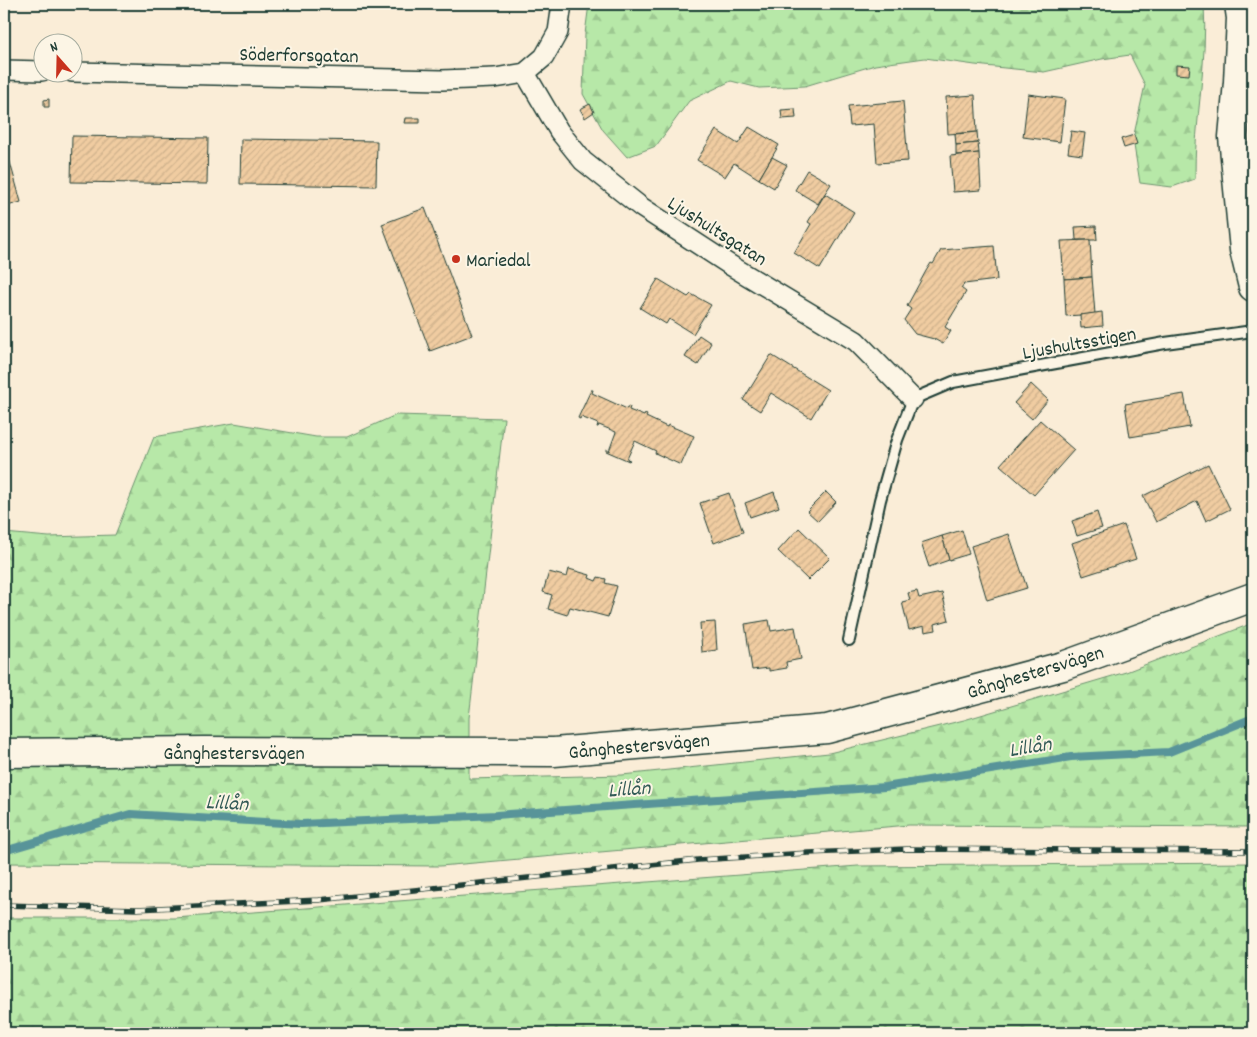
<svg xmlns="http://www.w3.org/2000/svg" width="1257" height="1037" font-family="Dekko,sans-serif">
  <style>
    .forest { fill: url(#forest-firs); stroke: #6b926e }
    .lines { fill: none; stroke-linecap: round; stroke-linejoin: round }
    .stream { stroke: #599499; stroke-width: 8 }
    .building { fill: url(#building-hatch); stroke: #1f3d34 }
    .lane-casing { stroke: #1f3d34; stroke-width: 14 }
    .street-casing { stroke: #1f3d34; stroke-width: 22 }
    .secondary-casing { stroke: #1f3d34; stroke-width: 31 }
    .lane { stroke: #fcf5e5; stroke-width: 10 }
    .street { stroke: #fcf5e5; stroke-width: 19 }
    .secondary { stroke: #fcf5e5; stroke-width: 28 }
    .rail-casing { stroke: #1f3d34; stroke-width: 5.5 }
    .rail { stroke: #fcf5e5; stroke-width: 4; stroke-dasharray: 11; stroke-linecap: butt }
    .poi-dot { fill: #c8321e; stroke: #fcf5e5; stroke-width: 2 }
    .labels { text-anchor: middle; stroke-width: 4; stroke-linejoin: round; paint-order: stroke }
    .street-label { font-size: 20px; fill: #1f3d34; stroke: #fcf5e5 }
    .poi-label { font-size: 20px; fill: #1f3d34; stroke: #fcf5e5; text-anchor: start }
    .water-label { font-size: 21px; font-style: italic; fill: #325a56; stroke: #fcf5e5 }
  </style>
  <defs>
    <pattern id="forest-firs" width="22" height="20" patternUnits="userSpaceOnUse" patternTransform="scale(1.25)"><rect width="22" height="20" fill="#b7e8a8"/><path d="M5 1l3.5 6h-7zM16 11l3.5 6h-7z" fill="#9dc891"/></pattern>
    <pattern id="building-hatch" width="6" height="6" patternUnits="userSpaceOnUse" patternTransform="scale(1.25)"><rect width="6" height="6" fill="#f0cca1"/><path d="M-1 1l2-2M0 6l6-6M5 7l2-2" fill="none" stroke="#cdb08b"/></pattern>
  </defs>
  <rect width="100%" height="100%" fill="#faedd7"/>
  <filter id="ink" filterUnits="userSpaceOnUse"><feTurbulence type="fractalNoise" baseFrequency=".02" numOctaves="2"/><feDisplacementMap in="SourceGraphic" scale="10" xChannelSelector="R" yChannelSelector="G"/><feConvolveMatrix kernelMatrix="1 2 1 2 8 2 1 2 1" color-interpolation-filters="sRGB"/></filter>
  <g filter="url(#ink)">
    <g class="forest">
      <path d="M589,4H1204C1208,62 1194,121 1195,179L1172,187L1140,183L1133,139L1145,85L1130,55L1102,59L1044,72L975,65L925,58L875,65L805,86L759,88L731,81L689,101L656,146L627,157L603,130L583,94L585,34Z"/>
      <path d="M396,415L504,418L469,718V779L622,775L829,753L964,720L1126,672L1253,623V827L909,825L440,866L4,863V533L49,537L115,535L154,437L234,423L316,437H347Z"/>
      <path d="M1253,863V1033H4V918H175L858,866Z"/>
    </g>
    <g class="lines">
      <path class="stream" d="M4,851L130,814L301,824L496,815L885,787L1071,757L1169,752L1253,718"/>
    </g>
    <g class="building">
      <path d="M1176,65L1190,66L1189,75L1176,74Z"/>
      <path d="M1028,94L1065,99L1060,142L1023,137Z"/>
      <path d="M975,95L977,132L948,134L946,97Z"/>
      <path d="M49,99V107H44V100Z"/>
      <path d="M903,101L908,161L877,163L874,124L850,126L848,106Z"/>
      <path d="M590,104L594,112L585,118L580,109Z"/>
      <path d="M795,109L796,118L782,119L781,110Z"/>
      <path d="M405,118H420V123H404Z"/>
      <path d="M749,127L779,145L759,179L734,163L725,177L697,160L716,130L738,144Z"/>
      <path d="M1071,131L1085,133L1082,155L1068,153Z"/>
      <path d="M977,132L978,143L956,145L955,134Z"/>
      <path d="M1134,135L1137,144L1124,148L1121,139Z"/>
      <path d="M72,136L208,138L207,184L71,182Z"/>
      <path d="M241,139L377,141L376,186L240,184Z"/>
      <path d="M978,143L979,153L956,155V145Z"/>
      <path d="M6,148L21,202L4,207V149Z"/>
      <path d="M979,153L981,190L953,192L950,156Z"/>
      <path d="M772,157L787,165L774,188L759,179Z"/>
      <path d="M807,170L831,184L818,204L795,190Z"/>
      <path d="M825,194L854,212L820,269L794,253L811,224L808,222Z"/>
      <path d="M425,208L472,335L430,351L382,224Z"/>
      <path d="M1096,226L1097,240H1076L1075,227Z"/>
      <path d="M1090,240L1092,277L1064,279L1061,241Z"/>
      <path d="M994,246L997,280L964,284L961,288L966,292L945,327L951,331L943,344L934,339L915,334L904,320L911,309L907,306L926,271L931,263L933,264L941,250Z"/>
      <path d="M1092,277L1095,314L1066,316L1064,279Z"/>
      <path d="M658,279L688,297L691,294L711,305L693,334L669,319L666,324L640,308Z"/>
      <path d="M1102,312L1103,326L1081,328L1080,315Z"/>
      <path d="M699,335L711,343L698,365L685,357Z"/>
      <path d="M771,355L828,390L811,418L771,393L760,411L743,400Z"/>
      <path d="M1031,384L1048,400L1032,419L1014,403Z"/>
      <path d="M591,390H593L592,393L627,409L628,406L630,407L629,410L644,416L645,414L647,415L646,417L667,427L668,425L694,436L681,465L655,453L656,451L635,441L627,459L630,460L629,461L606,451V449L609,451L616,432L599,425L598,427H597L598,424L581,417L580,419L578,418Z"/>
      <path d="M1184,394L1190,427L1130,437L1125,404Z"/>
      <path d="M1040,420L1074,450L1034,495L1000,465Z"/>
      <path d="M1208,464L1230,509L1206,521L1197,501L1156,522L1143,496Z"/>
      <path d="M774,492L779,507L750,517L745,503Z"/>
      <path d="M826,492L836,502L818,521L807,511Z"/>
      <path d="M729,493L743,532L714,543L700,503Z"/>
      <path d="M1097,512L1102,528L1077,536L1072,521Z"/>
      <path d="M1124,525L1136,559L1083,576L1072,543Z"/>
      <path d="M799,528L830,558L808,580L778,551Z"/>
      <path d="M962,530L969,554L949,560L942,536Z"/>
      <path d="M1009,534L1027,588L987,600L971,546Z"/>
      <path d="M942,536L949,560L929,567L921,543Z"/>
      <path d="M569,569L590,575L589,578L596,581L598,577L606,579L605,583L617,586L608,617L570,607L567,615L548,609L552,595L543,592L549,572L567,577Z"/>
      <path d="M917,591L919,598L942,593L949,620L935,624L936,630L925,632L924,626L909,630L902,602L910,600L908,593Z"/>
      <path d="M769,620L771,631L795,627L801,659L786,662L787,668L769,671V668L752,670L745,624Z"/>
      <path d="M715,622L717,650L702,652L700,623Z"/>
    </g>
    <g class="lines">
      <g class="lane-casing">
        <path id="lane" d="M849,640L880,500L897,440L913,399L953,382L1165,343L1253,331"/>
      </g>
      <g class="street-casing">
        <g id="street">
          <path d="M4,70L42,71"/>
          <path d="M72,72L442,80L495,78L525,73L544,57L558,32L562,4"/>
          <path d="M525,73L559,131L583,161L641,207L730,265L856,341L913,399"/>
        </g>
      </g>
      <g class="secondary-casing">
        <g id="secondary">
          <path d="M1239,4L1241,18L1238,82L1233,137L1244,250L1253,287"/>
          <path d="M4,753L204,751L554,752L827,729L1063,666L1253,597"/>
        </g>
      </g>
      <use href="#lane" class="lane"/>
      <use href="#street" class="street"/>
      <use href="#secondary" class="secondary"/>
      <g class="rail-casing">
        <path id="rail" d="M4,905L137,909L319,900L698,860L808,853L907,849L1253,851"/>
      </g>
      <use href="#rail" class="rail"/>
    </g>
  </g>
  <circle class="poi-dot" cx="456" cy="259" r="5"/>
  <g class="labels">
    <g class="street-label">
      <text transform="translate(299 54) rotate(1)" y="7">Söderforsgatan</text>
      <text transform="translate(718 230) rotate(32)" y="7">Ljushultsgatan</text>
      <text transform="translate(1079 342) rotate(-10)" y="7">Ljushultsstigen</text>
      <text transform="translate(1035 671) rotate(-17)" y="7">Gånghestersvägen</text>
      <text transform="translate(639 745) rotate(-5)" y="7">Gånghestersvägen</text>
      <text x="234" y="759">Gånghestersvägen</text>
    </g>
    <g class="poi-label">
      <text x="466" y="266">Mariedal</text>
    </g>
    <g class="water-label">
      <text transform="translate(1030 746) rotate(-9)" y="7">Lillån</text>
      <text transform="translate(629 788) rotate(-4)" y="7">Lillån</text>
      <text transform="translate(227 802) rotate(3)" y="7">Lillån</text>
    </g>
  </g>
  <rect width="1257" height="1037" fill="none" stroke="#fcf5e5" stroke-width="20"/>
  <rect x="10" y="10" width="1237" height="1017" fill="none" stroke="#1f3d34" stroke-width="2" filter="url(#ink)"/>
  <g transform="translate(58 58) rotate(340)"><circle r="24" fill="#fcf5e5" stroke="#a4ab9e"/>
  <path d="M0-4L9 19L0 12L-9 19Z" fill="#c8321e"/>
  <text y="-8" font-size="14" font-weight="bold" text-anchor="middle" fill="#1f3d34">N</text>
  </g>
</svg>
